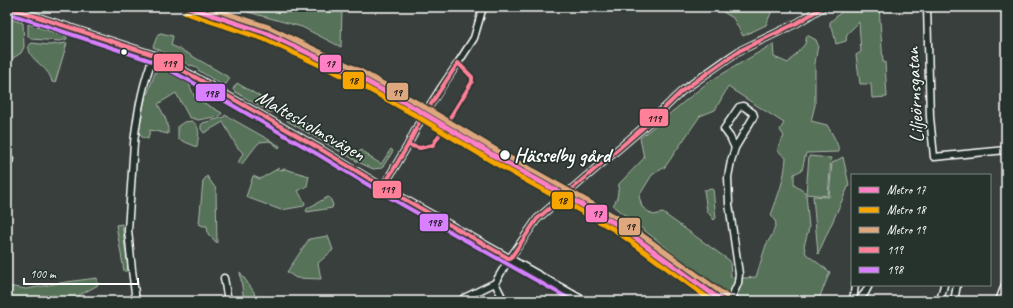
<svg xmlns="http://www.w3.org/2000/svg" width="1013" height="308" font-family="Caveat,sans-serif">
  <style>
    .green { fill: #577259; stroke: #abb8ac; fill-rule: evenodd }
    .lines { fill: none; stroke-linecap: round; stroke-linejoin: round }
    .street-casing { stroke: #fff; stroke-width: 9 }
    .street { stroke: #26332d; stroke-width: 6 }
    .rail-casing { stroke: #fff; stroke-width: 4 }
    .rail { stroke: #26332d; stroke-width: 2.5; stroke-dasharray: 8; stroke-linecap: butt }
    .bus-1-casing { stroke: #26332d; stroke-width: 7 }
    .bus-2-casing { stroke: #26332d; stroke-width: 7 }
    .bus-1 { stroke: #ff8098; stroke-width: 4 }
    .bus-2 { stroke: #d880ff; stroke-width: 4 }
    .metro-1-casing { stroke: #26332d; stroke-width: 8 }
    .metro-2-casing { stroke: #26332d; stroke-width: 8 }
    .metro-3-casing { stroke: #26332d; stroke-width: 8 }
    .metro-1 { stroke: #ff80c5; stroke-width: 5 }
    .metro-2 { stroke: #f7a600; stroke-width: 5 }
    .metro-3 { stroke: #dfa77e; stroke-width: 5 }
    .bus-dot { fill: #fff; stroke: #26332d; stroke-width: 1.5 }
    .labels { text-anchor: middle; stroke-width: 3.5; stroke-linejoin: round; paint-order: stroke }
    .street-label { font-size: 20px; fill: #fff; stroke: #26332d }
    .stop-label { font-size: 20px; font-weight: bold; fill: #fff; stroke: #26332d; text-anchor: start }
    .line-badge { stroke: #26332d; stroke-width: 1.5 }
    .pale-badge-label { font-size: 11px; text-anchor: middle; font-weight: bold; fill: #111 }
  </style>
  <rect width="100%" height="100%" fill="#393f3d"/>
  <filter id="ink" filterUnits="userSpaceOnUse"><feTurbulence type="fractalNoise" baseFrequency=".025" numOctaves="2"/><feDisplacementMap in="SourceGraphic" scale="8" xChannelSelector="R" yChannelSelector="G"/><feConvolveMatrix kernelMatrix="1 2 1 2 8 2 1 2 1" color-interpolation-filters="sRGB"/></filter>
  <g filter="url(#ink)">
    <g class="green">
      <path d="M230,7H342L341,47L302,27Z"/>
      <path d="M715,7H772L773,8L766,25L743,36L733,18Z"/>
      <path d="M847,7H879L883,62H885L887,97L872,98L871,84H860L856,55L861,52L859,22L847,34L846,41L836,44L833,30L830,26V22Z"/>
      <path d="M7,18L23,23L24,47L21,53L10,60L7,59Z"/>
      <path d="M28,24L67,37V39L60,41L31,39L28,36Z"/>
      <path d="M161,33L173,36L171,45L187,53L230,78L226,84L222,85L198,70V68L192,65L191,66L174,57L153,47L158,34Z"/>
      <path d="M807,35L816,40L818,45L815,63V105L811,121L827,125C832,134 838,142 839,152L806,153L802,170L794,174V185L806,193L809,156L831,158L828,196L806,194L809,228L804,246L806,254L830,272L818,301H735L613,206L617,198L619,184L644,158L640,138L707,83L773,44L774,57L788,63L805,44ZM728,87L784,123L780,130L784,136L777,150L786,158C785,178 778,196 771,215L776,223L772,235L766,245L756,277L745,278L731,277L730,261L663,213L653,215L642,207L639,196L652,175L665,167L700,116L715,110Z"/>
      <path d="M32,43L49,45L67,43L55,83L52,82C50,69 35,63 30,53C29,50 29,48 28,46Z"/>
      <path d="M158,70H162L189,84L195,98L222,113L220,116L198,120L189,117L176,93L158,104C163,114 169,122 168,134L150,130L148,139L142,137L139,133L144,103L155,73Z"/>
      <path d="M237,83L276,106L271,113L234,91L233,89Z"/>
      <path d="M291,114L297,118V119L306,124V123L333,140L334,139L345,146V147L353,152L354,151L358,153L361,150L369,155L368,156L381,164L391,149L393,151L382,168L373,169L360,163L287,121Z"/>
      <path d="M225,115L280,146L279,148L270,141L260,142L256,146L242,164L238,163L243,153L237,147L223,122L204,133L201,129V125L203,123L224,117Z"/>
      <path d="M192,121C202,128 198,137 197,147L178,139V126L184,122Z"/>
      <path d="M843,157L849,185L818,254L813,196L829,197L832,163Z"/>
      <path d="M279,168L281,170L285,169L309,176L307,186L298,191L305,203L304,206L281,210L246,197L253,176L260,179Z"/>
      <path d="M207,176L216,189L217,243L208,234L207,226H203L199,224L203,181Z"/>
      <path d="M713,189L716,218L714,220L707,211L704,190Z"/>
      <path d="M328,197L330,198L333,205L332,208L307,212L306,210L308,208Z"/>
      <path d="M122,224L128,269L127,271H124L116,225Z"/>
      <path d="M328,236L333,250L318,263L321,279L296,278L287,272L309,239Z"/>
      <path d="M240,272L254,292L255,297L252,301H244Z"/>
      <path d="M97,278L98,285L69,301H7V286L26,289L66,282Z"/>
    </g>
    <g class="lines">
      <g class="street-casing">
        <g id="street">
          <path d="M7,7L154,55L195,77L322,150L383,187L585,301"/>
          <path d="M927,7L930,117L934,157L1006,150"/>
          <path d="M7,159L10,160"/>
          <path d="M383,187L408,145L420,121L441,88L458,63L474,38L483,7"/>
          <path d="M224,278L228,301"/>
          <path d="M136,301L132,270L128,230L134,143C137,115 143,82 154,55"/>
          <path d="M461,301L464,298L495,283"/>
          <path d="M504,301L495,283L506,264L537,219L652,120L682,91L727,59L739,51L797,23L823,7"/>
          <path d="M730,301L738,283L739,274L729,204L728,177L731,161L735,148L754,116L753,113L743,106L739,107L724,129L730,137L735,148"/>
          <path d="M853,301L855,285"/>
          <path d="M858,301L865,293L869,285"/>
          <path d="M940,301L944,285"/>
          <path d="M954,301L957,285"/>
          <path d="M999,301L1006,282"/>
        </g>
      </g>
      <use href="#street" class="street"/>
      <g class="rail-casing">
        <path id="rail" d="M674,267L700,280"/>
      </g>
      <use href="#rail" class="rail"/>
      <g class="bus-1-casing">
        <g id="bus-1">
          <path d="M7,7L154,55L195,77L322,150L383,187L510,259"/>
          <path d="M408,145L420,148L433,145L472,82V77L458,63"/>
          <path d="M383,187L408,145L420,121L458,63"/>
          <path d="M510,259L537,219L652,120L682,91L739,51L797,23L823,7"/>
        </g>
      </g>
      <g class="bus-2-casing">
        <path id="bus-2" d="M7,13L152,61L192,82L319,155L380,192L573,301"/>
      </g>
      <use href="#bus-1" class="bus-1"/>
      <use href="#bus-2" class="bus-2"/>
      <g class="metro-1-casing">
        <path id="metro-1" d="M188,7L266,33L357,76L418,110L498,158L618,225L722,301"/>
      </g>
      <g class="metro-2-casing">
        <path id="metro-2" d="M186,13L264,39L354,81L415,115L495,163L615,230L712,301"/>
      </g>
      <g class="metro-3-casing">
        <path id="metro-3" d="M207,7L268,27L301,43L360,71L421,105L501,153L621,220L726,296"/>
      </g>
      <use href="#metro-1" class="metro-1"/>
      <use href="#metro-2" class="metro-2"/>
      <use href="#metro-3" class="metro-3"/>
    </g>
  </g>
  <g class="bus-dot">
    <circle cx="124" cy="52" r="3.5"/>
    <circle cx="505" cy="155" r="5.5"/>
  </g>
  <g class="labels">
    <g class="street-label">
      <text transform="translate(914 95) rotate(-93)" y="7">Liljeörnsgatan</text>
      <text transform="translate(311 125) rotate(30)" y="7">Maltesholmsvägen</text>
    </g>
    <g class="stop-label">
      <text x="514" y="162">Hässelby gård</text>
    </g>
  </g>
  <g class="line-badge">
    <rect x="153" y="53" width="31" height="19" rx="4" fill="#ff8098"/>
    <rect x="319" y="54" width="23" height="19" rx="4" fill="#ff80c5"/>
    <rect x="342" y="71" width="23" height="19" rx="4" fill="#f7a600"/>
    <rect x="386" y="82" width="23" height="19" rx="4" fill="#dfa77e"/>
    <rect x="195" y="83" width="31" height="19" rx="4" fill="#d880ff"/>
    <rect x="639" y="108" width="30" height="19" rx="4" fill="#ff8098"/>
    <rect x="372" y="180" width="30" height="19" rx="4" fill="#ff8098"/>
    <rect x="551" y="191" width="23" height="19" rx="4" fill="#f7a600"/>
    <rect x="585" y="204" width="23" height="19" rx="4" fill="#ff80c5"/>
    <rect x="419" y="213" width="30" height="19" rx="4" fill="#d880ff"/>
    <rect x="618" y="217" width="23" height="19" rx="4" fill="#dfa77e"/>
  </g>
  <g class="pale-badge-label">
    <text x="169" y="67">119</text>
    <text x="330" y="67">17</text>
    <text x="353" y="84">18</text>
    <text x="397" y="96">19</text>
    <text x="211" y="97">198</text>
    <text x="654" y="122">119</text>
    <text x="387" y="193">119</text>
    <text x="562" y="204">18</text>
    <text x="597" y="217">17</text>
    <text x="434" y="226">198</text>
    <text x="630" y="230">19</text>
  </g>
  <rect width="1013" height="308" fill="none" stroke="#26332d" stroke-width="24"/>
  <rect x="12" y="12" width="989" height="284" fill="none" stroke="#fff" stroke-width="1.5" filter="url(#ink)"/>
  <rect x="851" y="174" width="140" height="112" fill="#26332d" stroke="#7d8581"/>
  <rect x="859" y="187" width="20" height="6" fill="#ff80c5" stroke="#7d8581"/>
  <text x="887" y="194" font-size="12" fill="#ffffff">Metro 17</text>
  <rect x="859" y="207" width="20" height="6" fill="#f7a600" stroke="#7d8581"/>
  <text x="887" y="214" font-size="12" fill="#ffffff">Metro 18</text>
  <rect x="859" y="227" width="20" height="6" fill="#dfa77e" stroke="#7d8581"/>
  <text x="887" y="234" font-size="12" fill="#ffffff">Metro 19</text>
  <rect x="859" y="247" width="20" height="6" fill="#ff8098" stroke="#7d8581"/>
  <text x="887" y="254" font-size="12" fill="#ffffff">119</text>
  <rect x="859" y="267" width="20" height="6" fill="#d880ff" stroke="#7d8581"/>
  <text x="887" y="274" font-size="12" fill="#ffffff">198</text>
  <path d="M24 278v6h114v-6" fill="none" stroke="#ffffff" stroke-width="2"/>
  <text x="30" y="278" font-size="12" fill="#ffffff" stroke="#26332d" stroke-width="3" paint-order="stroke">100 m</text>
</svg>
